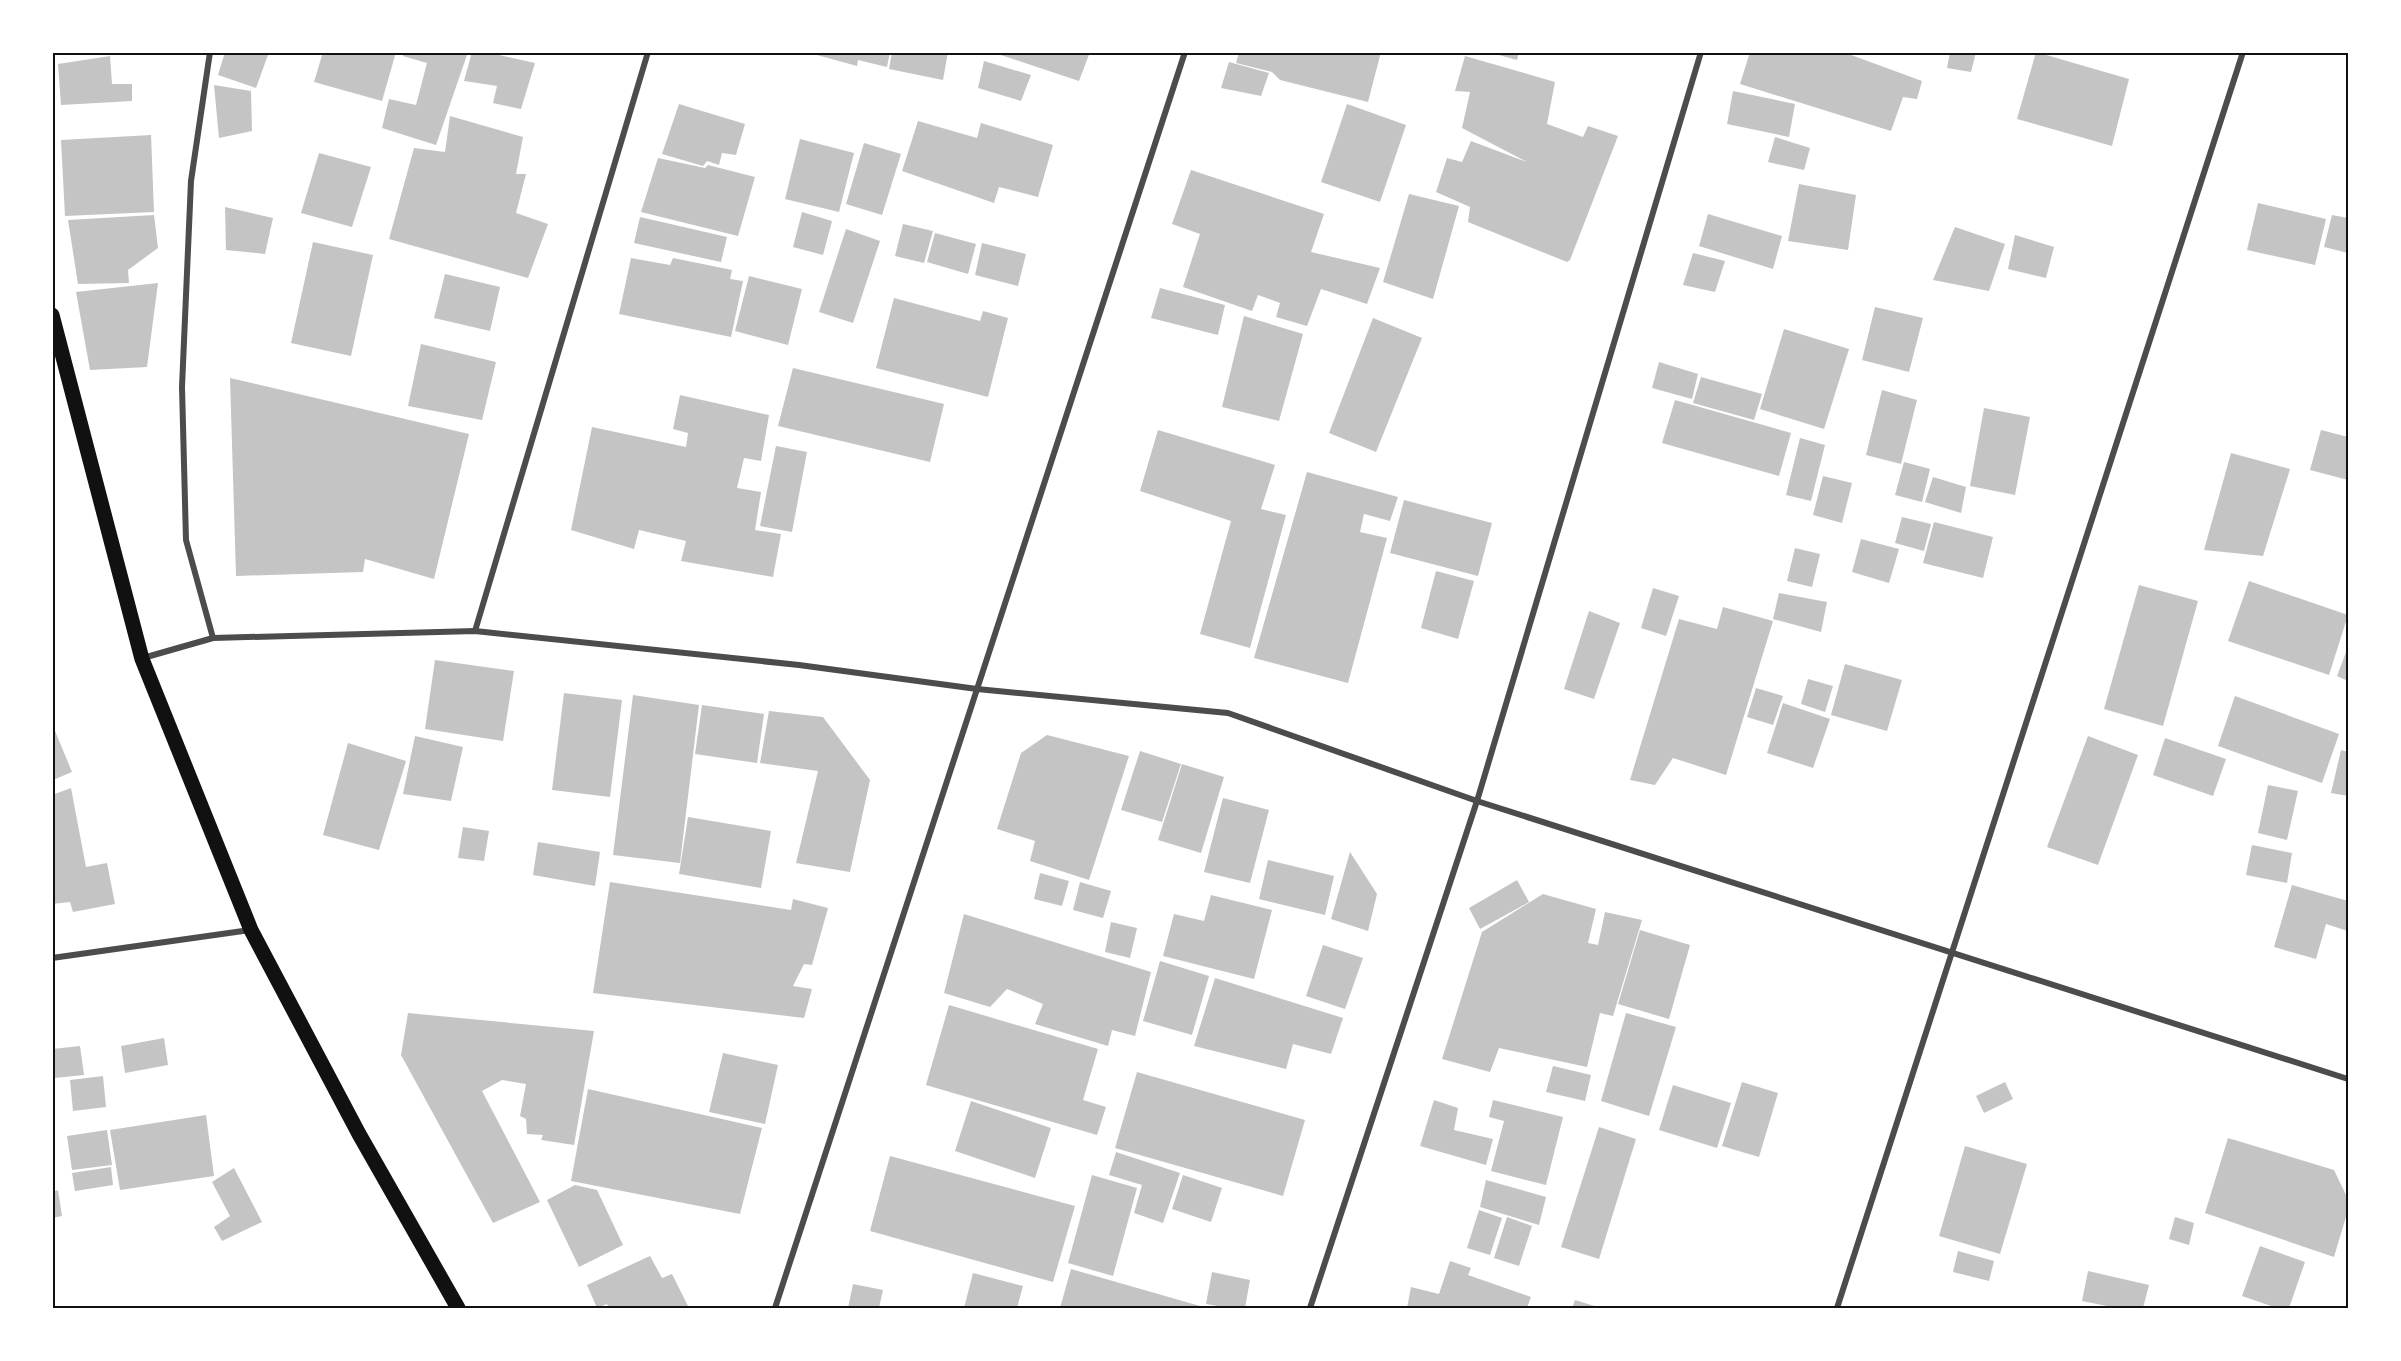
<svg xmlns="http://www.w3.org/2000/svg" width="2401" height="1361" font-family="Helvetica,sans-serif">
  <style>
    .building { fill: #c4c4c4 }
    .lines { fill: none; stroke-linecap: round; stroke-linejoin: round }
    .minor { stroke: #4c4c4c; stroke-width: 6 }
    .primary { stroke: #111; stroke-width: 15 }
    .neatline { fill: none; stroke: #111; stroke-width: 2 }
  </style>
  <rect width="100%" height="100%" fill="#fff"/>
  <g class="building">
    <path d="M225,52H269L256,88L218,75Z"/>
    <path d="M323,52H396L382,101L314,82Z"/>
    <path d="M404,52H468L436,145L382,128L389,99L416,105L427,63L403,56Z"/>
    <path d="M472,52H486L535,63L521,109L493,103L497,86L464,81Z"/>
    <path d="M806,52H890L887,67L858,60L857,66Z"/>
    <path d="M892,52H948L943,80L889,69Z"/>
    <path d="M992,52H1090L1079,81Z"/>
    <path d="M1239,52H1381L1368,102L1280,80L1272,72L1236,63Z"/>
    <path d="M1488,52H1519L1517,60Z"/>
    <path d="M1750,52H1843L1922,81L1917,99L1903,97L1891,131L1740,84Z"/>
    <path d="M1950,52H1976L1971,72L1947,68Z"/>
    <path d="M2036,52L2129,79L2112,146L2017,119Z"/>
    <path d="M110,56L112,84H132V101L61,105L58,64Z"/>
    <path d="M1465,56L1555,82L1547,124L1583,137L1588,126L1618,136L1570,260L1567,262L1468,222L1470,207L1436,192L1447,158L1462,162L1471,141L1527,162L1462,128L1470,92L1455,91Z"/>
    <path d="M984,61L1031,75L1021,101L978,88Z"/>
    <path d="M1229,62L1269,73L1261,96L1221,88Z"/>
    <path d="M214,85L251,91L252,131L219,138Z"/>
    <path d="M1733,91L1795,104L1789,137L1727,124Z"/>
    <path d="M679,104L745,124L736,155L722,153L719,165L707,161L703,166L662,154Z"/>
    <path d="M1347,104L1406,125L1380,202L1321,182Z"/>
    <path d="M450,116L523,137L516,174H526L516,213L548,224L528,278L389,239L414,148L445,152Z"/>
    <path d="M918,121L977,138L981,123L1053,145L1038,197L999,187L994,203L902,171Z"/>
    <path d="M151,135L154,212L65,216L61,140Z"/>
    <path d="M1775,137L1810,148L1804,170L1768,162Z"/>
    <path d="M800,139L854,153L839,212L785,199Z"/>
    <path d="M864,143L901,154L882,215L846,204Z"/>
    <path d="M319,153L371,167L352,227L301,213Z"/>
    <path d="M658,158L705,168L708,165L755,177L738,236L641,212Z"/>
    <path d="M1191,170L1324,214L1311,252L1380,268L1367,304L1321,289L1307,326L1276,317L1280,303L1258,295L1252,311L1183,287L1200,234L1172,224Z"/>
    <path d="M1799,184L1856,195L1848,250L1788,241Z"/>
    <path d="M1409,194L1459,206L1433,299L1383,282Z"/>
    <path d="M2258,203L2326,219L2315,265L2247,250Z"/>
    <path d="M225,207L273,218L265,254L226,250Z"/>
    <path d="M802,212L832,221L823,255L793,247Z"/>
    <path d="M1708,214L1782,236L1773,269L1699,246Z"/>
    <path d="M154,215L158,248L128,270L129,283L78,284L68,220Z"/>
    <path d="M2332,215L2348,218V253L2324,247Z"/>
    <path d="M640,217L727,237L721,262L634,243Z"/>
    <path d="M903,224L933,231L924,263L895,256Z"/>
    <path d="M1955,227L2005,244L1989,291L1933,280Z"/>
    <path d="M846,229L880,241L853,323L819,312Z"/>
    <path d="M935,233L976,244L968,274L927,262Z"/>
    <path d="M2015,235L2054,247L2046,278L2008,269Z"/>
    <path d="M313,242L373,255L351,356L291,343Z"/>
    <path d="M982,243L1026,254L1018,286L975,275Z"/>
    <path d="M1693,253L1725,261L1715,292L1683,285Z"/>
    <path d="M631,258L670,265L673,258L732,270L730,279L743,281L731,337L619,314Z"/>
    <path d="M445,274L500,287L490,331L434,318Z"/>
    <path d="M749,276L802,289L788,345L735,331Z"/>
    <path d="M158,283L147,367L90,370L76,292Z"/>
    <path d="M1160,288L1225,305L1218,335L1151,318Z"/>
    <path d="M894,298L980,321L983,311L1008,318L988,397L876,368Z"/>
    <path d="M1875,307L1923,318L1909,372L1862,360Z"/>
    <path d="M1244,316L1303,334L1279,421L1222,407Z"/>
    <path d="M1373,318L1422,338L1376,452L1329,433Z"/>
    <path d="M1784,329L1849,349L1824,429L1760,409Z"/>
    <path d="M421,344L496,362L482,420L408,406Z"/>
    <path d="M1659,362L1698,374L1692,399L1652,388Z"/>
    <path d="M793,368L944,404L930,462L778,426Z"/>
    <path d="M1701,377L1762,394L1754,420L1693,403Z"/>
    <path d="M230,378L469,434L434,579L365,559L363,572L236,576Z"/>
    <path d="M1882,390L1917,400L1901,464L1866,455Z"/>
    <path d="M680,395L769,415L761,461L744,458L737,488L761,492L755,530L781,534L773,577L681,561L686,541L639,530L634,549L571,530L592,427L686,447L688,433L673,429Z"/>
    <path d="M1675,400L1791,433L1779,476L1662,443Z"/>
    <path d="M1984,408L2030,417L2015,495L1970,486Z"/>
    <path d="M1158,430L1275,465L1261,509L1286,515L1250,648L1200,634L1231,521L1140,491Z"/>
    <path d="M2321,430L2348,437V480L2310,470Z"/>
    <path d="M1800,438L1825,445L1811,501L1786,495Z"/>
    <path d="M776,446L807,452L792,532L760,526Z"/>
    <path d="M2231,453L2290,469L2263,556L2204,550Z"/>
    <path d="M1904,462L1930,469L1922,502L1895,495Z"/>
    <path d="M1307,472L1398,497L1390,521L1364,514L1360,532L1387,538L1348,683L1254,658Z"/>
    <path d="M1823,476L1852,483L1842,523L1813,515Z"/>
    <path d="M1933,477L1966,487L1961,513L1925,502Z"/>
    <path d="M1404,500L1492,523L1478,576L1390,553Z"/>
    <path d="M1902,517L1931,524L1924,551L1895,543Z"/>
    <path d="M1934,522L1993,537L1983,578L1923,563Z"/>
    <path d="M1861,539L1899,549L1889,583L1852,572Z"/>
    <path d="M1795,548L1820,554L1812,587L1787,581Z"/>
    <path d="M1436,571L1474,581L1458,639L1421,628Z"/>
    <path d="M2249,581L2348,615L2329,675L2228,641Z"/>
    <path d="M2139,585L2198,601L2163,726L2104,709Z"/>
    <path d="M1653,588L1679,596L1666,636L1641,628Z"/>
    <path d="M1779,593L1827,602L1821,632L1773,619Z"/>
    <path d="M1723,607L1773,621L1726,775L1673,758L1655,785L1630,780L1679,619L1717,629Z"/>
    <path d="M1589,611L1620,623L1594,699L1564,689Z"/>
    <path d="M2348,647V681L2337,676Z"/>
    <path d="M435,660L514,671L503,741L425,729Z"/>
    <path d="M1845,664L1902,680L1887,731L1831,715Z"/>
    <path d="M1808,679L1833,686L1825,712L1801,704Z"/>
    <path d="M1756,688L1783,696L1773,725L1747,717Z"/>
    <path d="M564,693L622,700L610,797L552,790Z"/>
    <path d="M633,695L699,705L680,863L613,855Z"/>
    <path d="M2235,696L2339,734L2322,783L2218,746Z"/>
    <path d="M1783,703L1830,719L1813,768L1767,753Z"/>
    <path d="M702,705L764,714L757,763L695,754Z"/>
    <path d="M769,711L823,717L870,780L850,872L796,863L818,771L760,763Z"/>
    <path d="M53,726L72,772L53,780Z"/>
    <path d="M1047,735L1129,756L1089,880L1030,861L1035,841L997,829L1021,753Z"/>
    <path d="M415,736L463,747L451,801L403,794Z"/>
    <path d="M2088,736L2138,755L2098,865L2047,847Z"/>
    <path d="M2165,738L2226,759L2213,796L2153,775Z"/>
    <path d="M348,743L406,761L379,850L323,835Z"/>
    <path d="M2341,750L2348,752V796L2331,793Z"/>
    <path d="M1140,751L1181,764L1162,822L1121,810Z"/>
    <path d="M1182,764L1224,777L1201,853L1158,840Z"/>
    <path d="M2268,785L2298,791L2287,840L2258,833Z"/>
    <path d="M71,788L86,867L107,863L115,904L73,912L70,902L52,904V795Z"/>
    <path d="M1223,798L1269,810L1250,883L1204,872Z"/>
    <path d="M688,817L771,831L761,888L679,874Z"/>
    <path d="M463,827L489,831L484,861L458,858Z"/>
    <path d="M538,842L600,852L595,886L533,875Z"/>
    <path d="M2252,845L2292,853L2287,883L2246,875Z"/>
    <path d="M1350,852L1377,894L1368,931L1331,919Z"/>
    <path d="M1268,860L1334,876L1325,915L1259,899Z"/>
    <path d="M1040,873L1069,881L1062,906L1034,899Z"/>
    <path d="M1517,880L1529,902L1480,929L1469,908Z"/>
    <path d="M610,882L791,910L793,899L828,908L812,965L804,964L793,986L812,989L804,1018L593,993Z"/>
    <path d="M1080,882L1111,891L1103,918L1073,910Z"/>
    <path d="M2292,885L2348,901V931L2326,924L2316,959L2274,947Z"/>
    <path d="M1543,894L1596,909L1588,943L1598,945L1605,912L1642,920L1613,1016L1600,1013L1587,1067L1499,1048L1490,1072L1442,1059L1482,932Z"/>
    <path d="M1211,895L1272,910L1254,979L1163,956L1174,914L1204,921Z"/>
    <path d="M964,914L1151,972L1135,1036L1112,1030L1108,1046L1035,1024L1043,1004L1007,989L990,1007L944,993Z"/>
    <path d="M1111,922L1137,928L1130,958L1105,952Z"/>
    <path d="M1640,930L1690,945L1669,1019L1618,1004Z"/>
    <path d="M1323,945L1363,958L1345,1009L1306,996Z"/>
    <path d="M1160,961L1209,976L1192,1035L1143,1021Z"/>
    <path d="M1215,978L1343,1018L1331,1054L1293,1044L1286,1069L1194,1046Z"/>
    <path d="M949,1005L1098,1049L1083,1100L1106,1107L1097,1135L926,1085Z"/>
    <path d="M408,1013L594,1031L574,1145L541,1140L543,1135L527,1134L526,1119L520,1116L526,1084L502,1080L482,1091L540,1202L493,1223L401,1055Z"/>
    <path d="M1626,1013L1676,1027L1649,1116L1601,1101Z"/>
    <path d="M164,1038L168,1065L125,1073L121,1046Z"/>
    <path d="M80,1046L84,1075L54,1078L52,1049Z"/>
    <path d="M723,1053L778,1065L765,1124L709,1112Z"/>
    <path d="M1553,1066L1591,1075L1585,1101L1546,1092Z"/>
    <path d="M1137,1072L1305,1120L1283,1196L1115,1148Z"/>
    <path d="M103,1076L106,1107L73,1111L70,1080Z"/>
    <path d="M1742,1082L1778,1093L1759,1157L1722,1146Z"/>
    <path d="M2005,1082L2013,1099L1984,1113L1976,1096Z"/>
    <path d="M1673,1085L1731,1103L1717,1148L1659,1130Z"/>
    <path d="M588,1089L762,1128L740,1214L571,1181Z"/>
    <path d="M1434,1100L1458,1108L1454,1130L1493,1139L1486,1165L1420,1146Z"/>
    <path d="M1493,1100L1563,1117L1546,1185L1491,1171L1504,1121L1489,1117Z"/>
    <path d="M971,1101L1051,1128L1035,1178L955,1151Z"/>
    <path d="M206,1115L214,1176L120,1190L110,1130Z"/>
    <path d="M1599,1127L1636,1139L1599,1259L1561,1247Z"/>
    <path d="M107,1130L112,1165L72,1170L67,1136Z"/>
    <path d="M2228,1138L2334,1170L2348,1199V1210L2334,1257L2205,1213Z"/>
    <path d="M1965,1146L2027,1164L2000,1254L1939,1236Z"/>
    <path d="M1116,1152L1180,1173L1163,1223L1134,1213L1142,1185L1109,1175Z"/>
    <path d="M890,1156L1075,1206L1053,1282L870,1231Z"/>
    <path d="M111,1167L113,1185L75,1191L72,1173Z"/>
    <path d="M234,1168L262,1222L222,1241L214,1227L230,1216L212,1182Z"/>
    <path d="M1092,1175L1137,1188L1113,1276L1068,1263Z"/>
    <path d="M1183,1175L1222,1188L1211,1222L1172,1209Z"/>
    <path d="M1486,1180L1546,1197L1539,1225L1480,1207Z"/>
    <path d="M575,1185L597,1190L623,1245L579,1267L547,1200Z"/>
    <path d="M58,1190L62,1216L52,1218V1192Z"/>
    <path d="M1479,1210L1502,1218L1490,1255L1467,1248Z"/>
    <path d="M1507,1217L1532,1226L1519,1266L1494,1258Z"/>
    <path d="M2175,1217L2194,1223L2189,1245L2169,1239Z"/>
    <path d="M2260,1246L2305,1262L2289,1308H2277L2242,1296Z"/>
    <path d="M1958,1251L1994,1261L1989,1281L1953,1272Z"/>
    <path d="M650,1256L662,1278L672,1274L689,1308H609L607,1304L597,1308L587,1285Z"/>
    <path d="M1450,1261L1471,1268L1468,1275L1531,1297L1527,1308H1407L1411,1287L1439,1294Z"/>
    <path d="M1071,1269L1207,1308H1060Z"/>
    <path d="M2088,1271L2149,1285L2143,1308H2117L2082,1301Z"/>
    <path d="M1212,1272L1250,1280L1245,1308H1229L1206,1304Z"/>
    <path d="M973,1273L1023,1286L1017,1308H964Z"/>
    <path d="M853,1284L883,1290L879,1308H848Z"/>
    <path d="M1575,1300L1601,1308H1572Z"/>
  </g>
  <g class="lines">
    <g class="minor">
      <path d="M210,52L191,181L182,387L186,540L213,638"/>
      <path d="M475,631L648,52"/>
      <path d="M143,658L213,638L475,631L799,665L977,689L1228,713L1477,801L2348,1079"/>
      <path d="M52,958L250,930"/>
      <path d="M775,1308L1185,52"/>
      <path d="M1310,1308L1477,801L1701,52"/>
      <path d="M1837,1308L2243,52"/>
    </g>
    <path class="primary" d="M52,315L142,659L251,930L359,1134L458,1308"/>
  </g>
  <rect width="2401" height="1361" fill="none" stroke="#ffffff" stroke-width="108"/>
  <rect x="54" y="54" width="2293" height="1253" class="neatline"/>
</svg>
